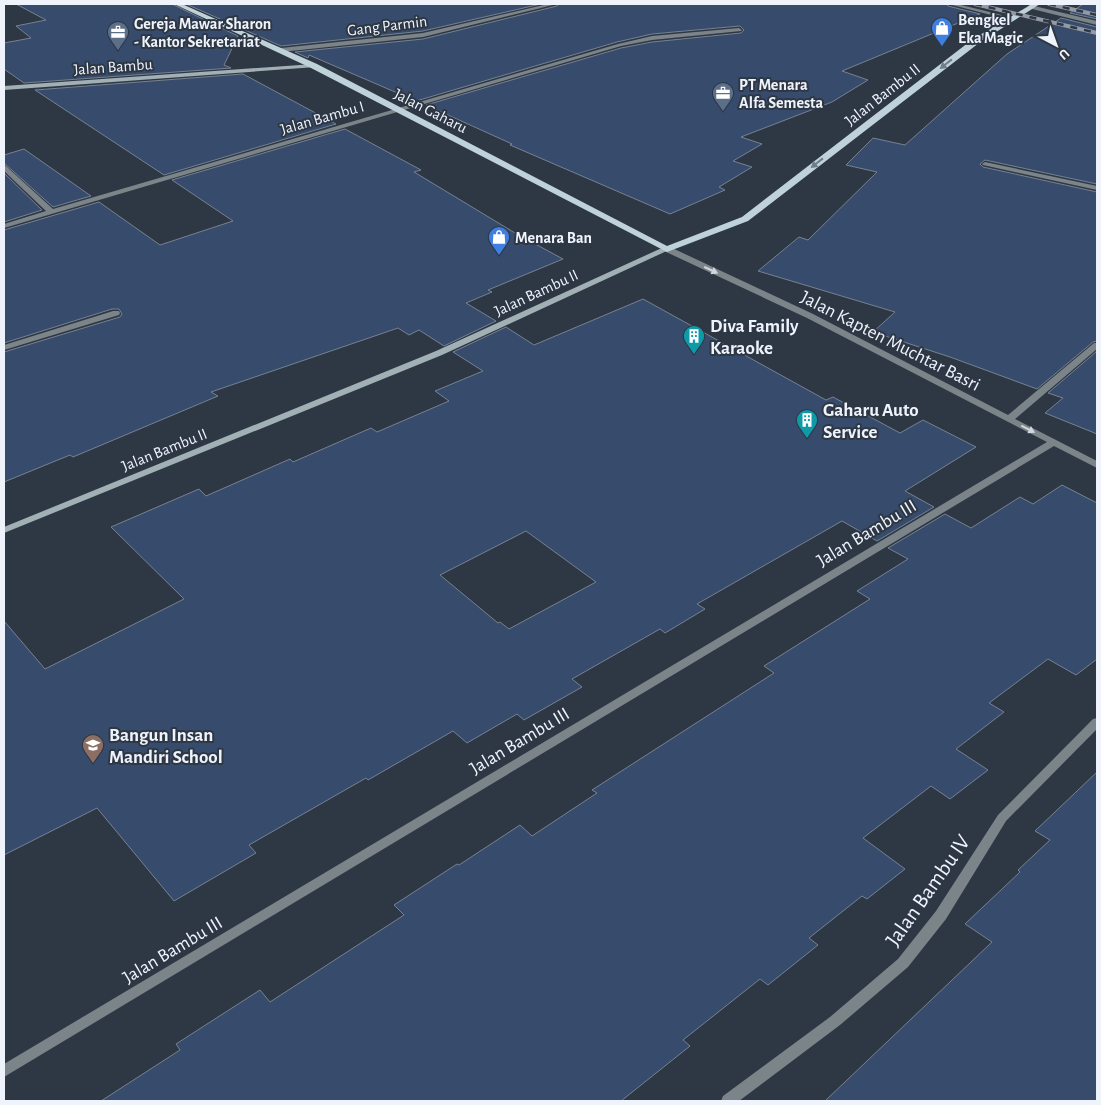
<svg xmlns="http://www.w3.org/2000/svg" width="1101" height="1105" font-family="'Alegreya Sans',sans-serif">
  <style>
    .building { fill: #374c6d; stroke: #778190; fill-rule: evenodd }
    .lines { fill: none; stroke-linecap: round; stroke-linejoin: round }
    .street { fill: #7b8488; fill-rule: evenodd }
    .secondary { fill: #a1b0b5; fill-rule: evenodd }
    .primary { fill: #bfd2d9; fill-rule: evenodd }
    .rail-casing { stroke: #939aa5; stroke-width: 4 }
    .rail { stroke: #2e3744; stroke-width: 2.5; stroke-dasharray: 7; stroke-linecap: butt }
    .oneway { fill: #6f7d87 }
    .oneway2 { fill: #d1d7df }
    .labels { text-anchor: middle; stroke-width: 4; stroke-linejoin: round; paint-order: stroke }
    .far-poi-label { font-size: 16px; font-weight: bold; fill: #eef3fc; stroke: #2e3744; text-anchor: start }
    .far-street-label { font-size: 16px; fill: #eef3fc; stroke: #2e3744 }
    .poi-label { font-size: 19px; font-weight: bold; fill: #eef3fc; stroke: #2e3744; text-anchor: start }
    .street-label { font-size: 19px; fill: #eef3fc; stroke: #2e3744 }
    .near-street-label { font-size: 22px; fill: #eef3fc; stroke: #2e3744 }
  </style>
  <rect width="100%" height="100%" fill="#2e3744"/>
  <g class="building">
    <path d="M16,4H172L238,36L224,65L231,68L24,83L4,69V43L31,38L16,26L46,20Z"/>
    <path d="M186,4H541L423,31L281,46Z"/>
    <path d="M559,4H946L948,6L980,14L842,71L868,80L832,102L741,137L762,144L733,161L752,167L719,187L725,190L670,214L510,145L512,144L426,105L621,48L652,42L741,33L744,30L740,26L652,34L617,42L416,101L309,55L308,58L295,52L423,39L557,6Z"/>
    <path d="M1083,4H1097V19L1070,13Z"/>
    <path d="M1061,18L1097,27V184L985,160L980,164L983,167L1097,192V341L1093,342L1037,389L950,357L873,332L895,312L758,271L799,237L808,240L877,172L846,165L873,138L905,145L1007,54Z"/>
    <path d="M243,74L336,124L164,175L35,90Z"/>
    <path d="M345,129L421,170L414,172L515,233L563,259L488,290L492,292L466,303L496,321L444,346L419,330L409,335L398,328L211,392L218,396L73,457L70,455L4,482V352L120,317L122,314L119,309H112L4,343V230L99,202L160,245L233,221L172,180Z"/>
    <path d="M24,149L91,196L53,207L4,163V155Z"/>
    <path d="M4,173L42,210L4,222Z"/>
    <path d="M643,299L826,400L833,397L900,433L923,420L976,447L905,491L934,507L877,541L842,521L697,604L705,609L665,633L660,629L572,679L582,687L524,720L517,714L467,743L453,731L368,780L366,778L249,845L256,853L174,901L97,808L4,855V621L45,669L184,599L111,527L199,489L206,496L290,459L293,462L371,428L377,432L449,401L435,391L483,371L453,352L506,327L534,345ZM526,531L596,582L509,629L500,622L498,623L440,575Z"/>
    <path d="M1097,351V434L1045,413L1063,398L1048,393Z"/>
    <path d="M1062,485L1097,503V659L1076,675L1048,659L989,703L1004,712L956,749L988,770L950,799L931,786L863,838L905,869L867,899L862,896L809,938L818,945L768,985L760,979L683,1040L690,1046L621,1101H101L180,1050L176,1044L260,990L270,1002L404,915L394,905L457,864L459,865L520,825L532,836L597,793L592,790L774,673L764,666L870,599L857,591L908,559L888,548L945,514L971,528L1020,497L1033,504Z"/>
    <path d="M1097,772V1101H825L992,942L965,924L1020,872L1018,870L1050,840L1035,831Z"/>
  </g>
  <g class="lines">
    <g class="street">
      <path d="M548,4H557L423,37L281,52L278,50L281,48L423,33Z"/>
      <path d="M948,4H957L1014,18L1011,20Z"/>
      <path d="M1030,5L1097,21V25L1028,8V6Z"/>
      <path d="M739,28L742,30L741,31L652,40L621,46L4,228V224L46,211L4,171V165L6,166L53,209L618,44L652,36Z"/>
      <path d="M985,162L1097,186V190L983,165L982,164Z"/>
      <path d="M664,247H670L813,314L1008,415L1094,343H1097V349L1015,419L1097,461V468L1054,446L4,1077V1064L1047,442L807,318L664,251Z"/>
      <path d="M113,311H119L120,313L119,315L4,350V345Z"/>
      <path d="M1097,718V729L1006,821L946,919L908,967L840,1025L739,1101H721L723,1096L830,1017L898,959L936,911L998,815L1093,719Z"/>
    </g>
    <g class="secondary">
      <path d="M314,64L316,65V67L4,90V86Z"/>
      <path d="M664,247H667L671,249L442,355L4,533V527L436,351Z"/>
    </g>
    <path class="primary" d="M174,4H182L317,64L667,246L742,217L973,39L1032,4H1040L979,43L748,221L667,252L311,68Z"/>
    <g class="rail-casing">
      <g id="rail">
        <path d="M975,4L1097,33"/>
        <path d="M1049,4L1097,15"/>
      </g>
    </g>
    <use href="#rail" class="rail"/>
  </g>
  <defs><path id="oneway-solid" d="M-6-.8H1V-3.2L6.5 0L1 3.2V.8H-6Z" transform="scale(1.25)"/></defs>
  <g class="oneway">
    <use href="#oneway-solid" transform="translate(946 64) rotate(142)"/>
    <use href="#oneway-solid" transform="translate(817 163) rotate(142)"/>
  </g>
  <g class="oneway2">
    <use href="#oneway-solid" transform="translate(711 270) rotate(25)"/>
    <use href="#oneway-solid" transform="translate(1028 429) rotate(27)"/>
  </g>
  <defs>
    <g id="shop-pin" transform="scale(1.125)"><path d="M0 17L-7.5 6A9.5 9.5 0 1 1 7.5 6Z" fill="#3f7fe0" stroke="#2e3744"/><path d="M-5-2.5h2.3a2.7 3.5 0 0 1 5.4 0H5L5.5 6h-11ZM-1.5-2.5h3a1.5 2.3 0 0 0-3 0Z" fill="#fff"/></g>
    <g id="office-pin" transform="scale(1.125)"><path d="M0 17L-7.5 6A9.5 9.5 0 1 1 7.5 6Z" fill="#5c6f8a" stroke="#2e3744"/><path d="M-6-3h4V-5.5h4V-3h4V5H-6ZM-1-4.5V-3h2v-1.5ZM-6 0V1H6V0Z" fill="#fff"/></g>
    <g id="building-pin" transform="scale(1.125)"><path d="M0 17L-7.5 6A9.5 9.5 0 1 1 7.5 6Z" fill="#0f9aa8" stroke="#2e3744"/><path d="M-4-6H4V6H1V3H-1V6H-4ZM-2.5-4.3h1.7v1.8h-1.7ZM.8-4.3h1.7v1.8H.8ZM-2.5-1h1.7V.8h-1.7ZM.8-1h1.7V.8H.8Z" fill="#fff"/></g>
    <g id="school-pin" transform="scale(1.125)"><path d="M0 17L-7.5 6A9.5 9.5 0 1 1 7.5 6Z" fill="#8d6e63" stroke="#2e3744"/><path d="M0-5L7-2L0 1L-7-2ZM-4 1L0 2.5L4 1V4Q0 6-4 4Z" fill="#fff"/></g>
  </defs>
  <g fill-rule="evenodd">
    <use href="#shop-pin" x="942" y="28"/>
    <use href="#office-pin" x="118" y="32"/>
    <use href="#office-pin" x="723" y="93"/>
    <use href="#shop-pin" x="499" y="237"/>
    <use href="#building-pin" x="694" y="336"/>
    <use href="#building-pin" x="807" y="420"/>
    <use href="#school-pin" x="93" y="745"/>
  </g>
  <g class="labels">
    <g class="far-poi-label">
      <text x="958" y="25">Bengkel<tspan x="958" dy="18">Eka Magic</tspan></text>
      <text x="134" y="29">Gereja Mawar Sharon<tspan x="134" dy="18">- Kantor Sekretariat</tspan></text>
      <text x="739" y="90">PT Menara<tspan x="739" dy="18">Alfa Semesta</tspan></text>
      <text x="515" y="243">Menara Ban</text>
    </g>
    <g class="far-street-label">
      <text transform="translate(387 25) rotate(-7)" y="6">Gang Parmin</text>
      <text transform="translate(113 66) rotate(-4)" y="6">Jalan Bambu</text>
      <text transform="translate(882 94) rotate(-38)" y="6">Jalan Bambu II</text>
      <text transform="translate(431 110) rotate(27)" y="6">Jalan Gaharu</text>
      <text transform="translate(322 117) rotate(-16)" y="6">Jalan Bambu I</text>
      <text transform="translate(536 292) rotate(-25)" y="6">Jalan Bambu II</text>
      <text transform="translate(164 449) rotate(-22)" y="6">Jalan Bambu II</text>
    </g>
    <g class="poi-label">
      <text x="710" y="332">Diva Family<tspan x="710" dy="22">Karaoke</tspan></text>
      <text x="823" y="416">Gaharu Auto<tspan x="823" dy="22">Service</tspan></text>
      <text x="109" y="741">Bangun Insan<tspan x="109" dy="22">Mandiri School</tspan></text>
    </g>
    <g class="street-label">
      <text transform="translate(891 340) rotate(27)" y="7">Jalan Kapten Muchtar Basri</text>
      <text transform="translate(866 532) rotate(-31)" y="7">Jalan Bambu III</text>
      <text transform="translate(519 740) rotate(-31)" y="7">Jalan Bambu III</text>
      <text transform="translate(172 949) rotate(-31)" y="7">Jalan Bambu III</text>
    </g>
    <g class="near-street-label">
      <text transform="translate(927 890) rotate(-55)" y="8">Jalan Bambu IV</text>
    </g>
  </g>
  <rect width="1101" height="1105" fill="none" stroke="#eef3fc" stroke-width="10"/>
  <g transform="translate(1056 45) rotate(139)" stroke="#2e3744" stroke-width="4" paint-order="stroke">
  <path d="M0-4L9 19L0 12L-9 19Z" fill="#eef3fc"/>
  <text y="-8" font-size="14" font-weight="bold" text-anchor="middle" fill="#eef3fc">U</text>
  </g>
</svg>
